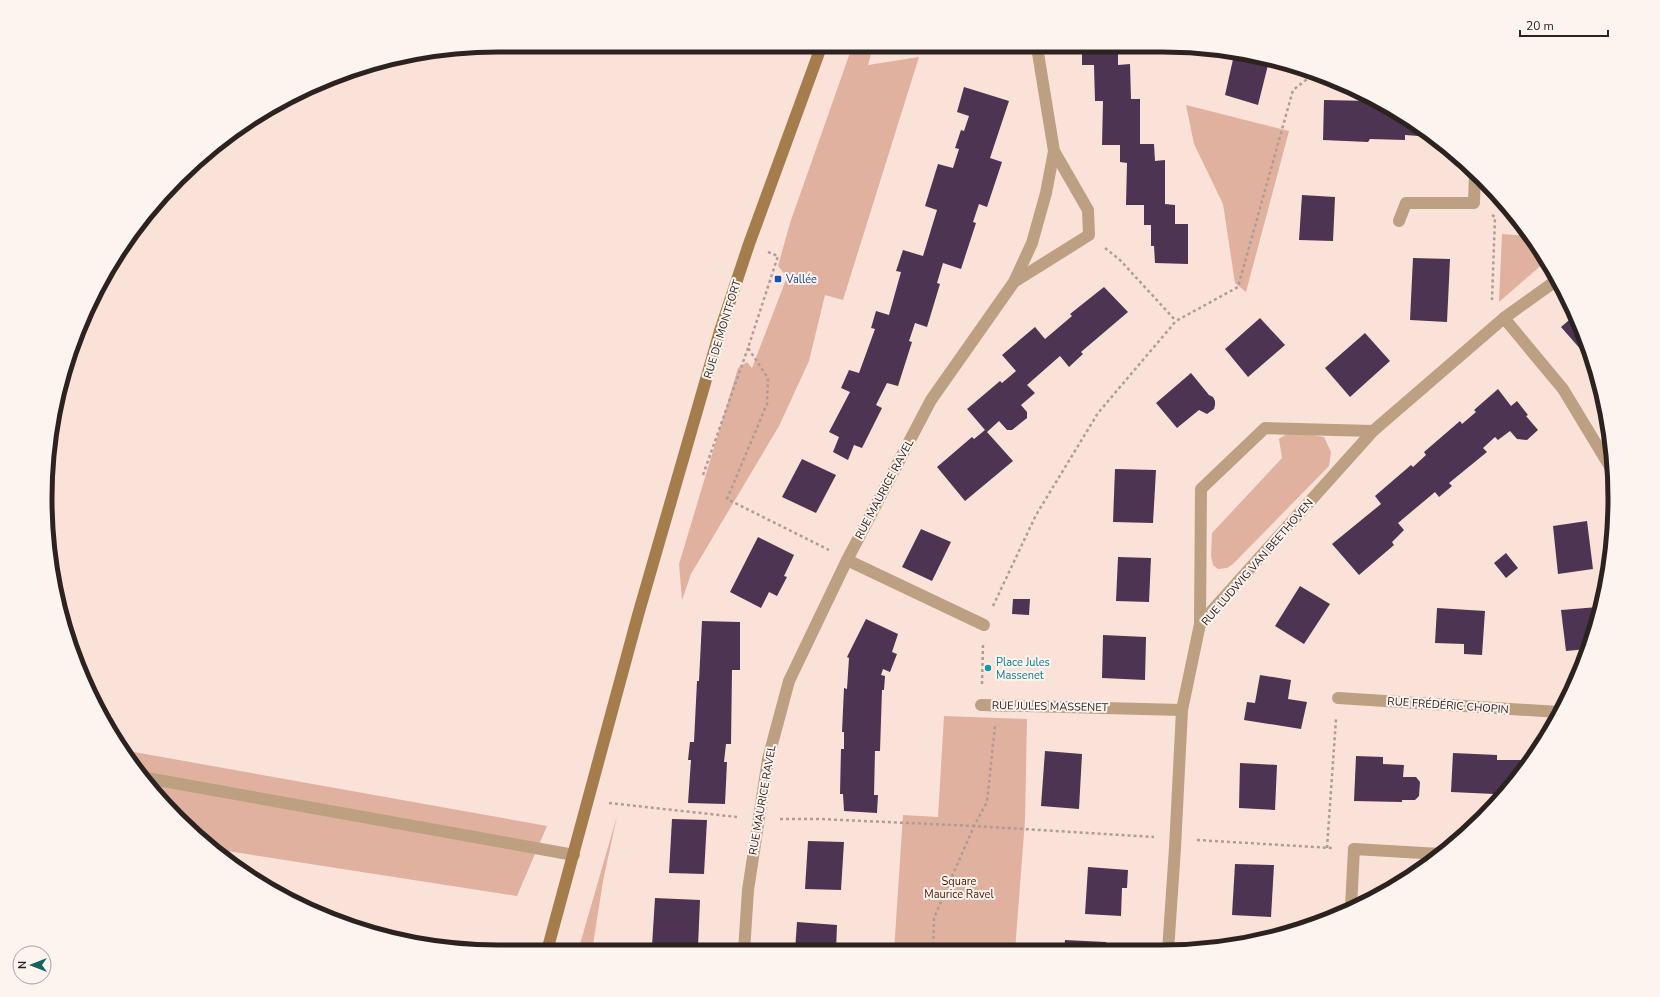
<svg xmlns="http://www.w3.org/2000/svg" width="1660" height="997" font-family="'Nunito Sans',sans-serif">
  <style>
    .green { fill: #e0b19f }
    .building { fill: #4d3452 }
    .lines { fill: none; stroke-linecap: round; stroke-linejoin: round }
    .path { stroke: #af9c95; stroke-width: 2.5; stroke-dasharray: 3 3; stroke-linecap: butt }
    .service { stroke: #bca081; stroke-width: 12 }
    .minor { stroke: #bca081; stroke-width: 12 }
    .secondary { stroke: #a57c4c; stroke-width: 12 }
    .transit-dot { fill: #1a4fb4; stroke: #fdf3ef; stroke-width: 1.5 }
    .culture-dot { fill: #0f9aa8; stroke: #fdf3ef; stroke-width: 1.5 }
    .labels { text-anchor: middle; stroke-width: 4; stroke-linejoin: round; paint-order: stroke }
    .transit-label { font-size: 11px; fill: #164399; stroke: #fdf3ef; text-anchor: start }
    .street-label { font-size: 11px; fill: #2c2320; stroke: #fdf3ef }
    .culture-label { font-size: 11px; fill: #0d838f; stroke: #fdf3ef; text-anchor: start }
    .park-label { font-size: 11px; fill: #4e1500; stroke: #fdf3ef }
    .rim { fill: none; stroke: #2c2320; stroke-width: 5 }
  </style>
  <rect width="100%" height="100%" fill="#fbe2d9"/>
  <g class="green">
    <path d="M852,47H873L868,65L919,57L843,300L825,295L809,361L779,426L691,574L682,600L679,564L738,368L747,362L752,368L787,277L778,266L790,223Z"/>
    <path d="M1186,105L1289,131L1246,292L1235,283L1223,204L1194,144Z"/>
    <path d="M1502,234L1530,236L1539,247L1546,261L1499,302Z"/>
    <path d="M1296,432L1324,437L1331,452L1329,466L1233,564L1227,568L1218,569L1213,565L1211,556L1212,533L1282,458L1279,439L1285,435Z"/>
    <path d="M944,716L1027,719L1025,820L1015,951H894L903,815L938,817Z"/>
    <path d="M123,750L547,826L517,896L214,849L178,819L139,774Z"/>
    <path d="M617,816L603,881L592,951H578Z"/>
  </g>
  <g class="building">
    <path d="M1082,46H1118V65L1130,64L1131,99H1140V144H1154L1155,161L1165,160V204L1175,205V224H1188V264L1155,263L1154,246H1151V225H1144V205H1126L1127,163L1120,162V145H1102L1103,101H1095L1094,65H1082Z"/>
    <path d="M1234,55L1269,61L1258,105L1225,95Z"/>
    <path d="M964,87L1009,101L990,158L1002,162L987,207L979,204L973,222L976,223L961,269L943,263L937,283L940,284L927,327L915,323L909,341L912,342L898,386L887,383L876,405L882,408L862,448L854,445L848,460L833,452L839,437L829,432L850,392L841,388L849,370L859,373L875,329L871,328L876,311L889,315L901,272L896,271L903,250L923,256L937,210L925,206L938,164L953,168L959,149L955,148L961,130L964,131L969,116L957,112Z"/>
    <path d="M1324,100L1371,101V104L1379,105L1414,122L1432,137L1405,135V140L1370,139L1368,142L1323,140Z"/>
    <path d="M1302,195L1335,197L1333,241L1299,240Z"/>
    <path d="M1413,258L1450,259L1447,322L1410,320Z"/>
    <path d="M1104,287L1128,312L1081,352L1083,354L1069,367L1060,356L1027,385L1035,393L1021,405L1027,412V418L1012,430H1007L999,421L987,432L1013,461L965,501L937,467L972,437L974,439L985,430L967,409L1000,381L1002,383L1016,371L1002,355L1035,327L1045,339L1072,316L1070,314Z"/>
    <path d="M1575,315L1581,325L1591,359L1590,360L1561,327Z"/>
    <path d="M1260,318L1285,345L1248,377L1225,349Z"/>
    <path d="M1365,333L1390,361L1350,397L1325,368Z"/>
    <path d="M1191,373L1209,395L1213,397L1215,401V405L1214,409L1207,414L1199,410L1177,428L1156,403Z"/>
    <path d="M1498,389L1511,406L1517,401L1528,415L1526,416L1538,430L1527,440L1517,439L1510,431L1498,440L1495,437L1483,448L1487,452L1449,483L1452,486L1439,497L1435,492L1398,523L1404,530L1392,542L1394,545L1359,575L1332,544L1381,504L1375,496L1411,465L1413,467L1426,455L1424,452L1460,421L1462,424L1476,412L1474,410Z"/>
    <path d="M802,459L836,475L816,513L782,497Z"/>
    <path d="M1115,469L1156,470L1153,523L1113,522Z"/>
    <path d="M1587,521L1593,569L1558,574L1553,526Z"/>
    <path d="M921,529L951,542L932,581L902,567Z"/>
    <path d="M758,537L794,555L784,576L787,577L777,596L769,592L761,608L730,592Z"/>
    <path d="M1506,553L1518,568L1506,578L1494,563Z"/>
    <path d="M1118,557L1151,558L1149,602L1116,601Z"/>
    <path d="M1300,586L1330,604L1304,644L1275,626Z"/>
    <path d="M1013,599H1030L1029,615L1012,614Z"/>
    <path d="M1598,607V613L1587,649L1566,651L1561,610Z"/>
    <path d="M1437,608L1485,611L1482,655L1464,654V644L1435,643Z"/>
    <path d="M866,619L898,634L892,652L897,654L890,672L883,669L881,675L885,676L884,690H882L880,751H875L874,795H878L877,813L844,811L843,794H840L841,749H844V732H842L844,688L847,689L849,658L847,657Z"/>
    <path d="M702,621L740,622V670H732L731,744H726L724,762H727L725,804L688,803L691,760H688L690,742H694L697,681H699Z"/>
    <path d="M1103,635L1146,637L1145,680L1102,678Z"/>
    <path d="M1260,675L1291,680L1288,699L1307,702L1301,729L1244,720L1247,702L1255,703Z"/>
    <path d="M1045,751L1082,754L1079,809L1041,806Z"/>
    <path d="M1453,753L1497,755V760H1530L1499,796H1494V794L1451,792Z"/>
    <path d="M1356,756L1383,757V764L1404,765L1403,777H1416L1420,782L1419,796L1415,800H1402V802L1354,801Z"/>
    <path d="M1240,763L1277,765L1275,810L1239,808Z"/>
    <path d="M672,819L707,820L704,874L669,873Z"/>
    <path d="M808,841L844,842L841,890L805,889Z"/>
    <path d="M1235,864L1274,865L1271,917L1232,915Z"/>
    <path d="M1088,867L1128,870L1127,888H1122L1121,916L1085,914Z"/>
    <path d="M655,898L700,900L698,947L652,946Z"/>
    <path d="M797,922L837,925L836,951H795Z"/>
    <path d="M1065,940L1106,942V951H1064Z"/>
  </g>
  <g class="lines">
    <g class="path">
      <path d="M1492,215L1495,217L1492,300"/>
      <path d="M1105,248L1120,260L1176,321"/>
      <path d="M768,252L778,256L748,348L768,378L767,404L727,499L829,550"/>
      <path d="M703,475L748,348"/>
      <path d="M993,606L1036,515L1098,413L1176,321L1238,287L1293,90L1315,73"/>
      <path d="M982,684L983,645"/>
      <path d="M609,803L737,817"/>
      <path d="M780,819H820L974,826L1154,837"/>
      <path d="M1197,840L1332,848"/>
      <path d="M1327,848L1336,719"/>
      <path d="M933,951L934,918L974,826L987,802L995,726"/>
    </g>
    <g class="service">
      <path d="M1014,282L1089,235L1088,210L1054,151"/>
      <path d="M1200,624L1201,489L1265,428L1373,431"/>
      <path d="M141,777L574,855"/>
      <path d="M1351,907L1354,849"/>
    </g>
    <g class="minor">
      <path d="M1399,221L1406,203H1474L1475,172"/>
      <path d="M1504,318L1563,389L1612,470"/>
      <path d="M847,560L984,625"/>
      <path d="M1338,698L1559,712"/>
      <path d="M981,705L1182,710"/>
      <path d="M1354,849L1440,854"/>
      <path d="M744,951L748,890L768,759L789,681L847,560L931,400L1014,282L1032,243L1046,193L1054,151L1037,47"/>
      <path d="M1168,951L1175,848L1182,710L1200,624L1373,431L1504,318L1557,280"/>
    </g>
    <path class="secondary" d="M547,951L638,615L720,331L749,244L821,47"/>
  </g>
  <rect class="transit-dot" x="774" y="275" width="8" height="8" rx="2"/>
  <circle class="culture-dot" cx="988" cy="668" r="4"/>
  <g class="labels">
    <g class="transit-label">
      <text x="786" y="283">Vallée</text>
    </g>
    <g class="street-label">
      <text transform="translate(722 329) rotate(-73)" y="4">RUE DE MONTFORT</text>
      <text transform="translate(884 489) rotate(-62)" y="4">RUE MAURICE RAVEL</text>
      <text transform="translate(1257 562) rotate(-49)" y="4">RUE LUDWIG VAN BEETHOVEN</text>
      <text transform="translate(1448 705) rotate(4)" y="4">RUE FRÉDÉRIC CHOPIN</text>
      <text transform="translate(1050 706) rotate(1)" y="4">RUE JULES MASSENET</text>
      <text transform="translate(762 800) rotate(-80)" y="4">RUE MAURICE RAVEL</text>
    </g>
    <g class="culture-label">
      <text x="996" y="666">Place Jules<tspan x="996" dy="13">Massenet</tspan></text>
    </g>
    <g class="park-label">
      <text x="959" y="885">Square<tspan x="959" dy="13">Maurice Ravel</tspan></text>
    </g>
  </g>
  <path d="M0 0H1660V997H0ZM498 52H1162A446 446 0 0 1 1608 498V499A446 446 0 0 1 1162 945H498A446 446 0 0 1 52 499V498A446 446 0 0 1 498 52Z" fill="#fdf3ef" fill-rule="evenodd"/>
  <path class="rim" d="M498 52H1162A446 446 0 0 1 1608 498V499A446 446 0 0 1 1162 945H498A446 446 0 0 1 52 499V498A446 446 0 0 1 498 52Z"/>
  <g transform="translate(32 965) rotate(270)"><circle r="19" fill="#fdf3ef" stroke="#a9a09c"/>
  <path d="M0-3L7 15L0 10L-7 15Z" fill="#15635d"/>
  <text y="-6" font-size="11" font-weight="bold" text-anchor="middle" fill="#2c2320">N</text>
  </g>
  <path d="M1520 30v6h88v-6" fill="none" stroke="#2c2320" stroke-width="2"/>
  <text x="1526" y="30" font-size="12" fill="#2c2320" stroke="#fdf3ef" stroke-width="3" paint-order="stroke">20 m</text>
</svg>
